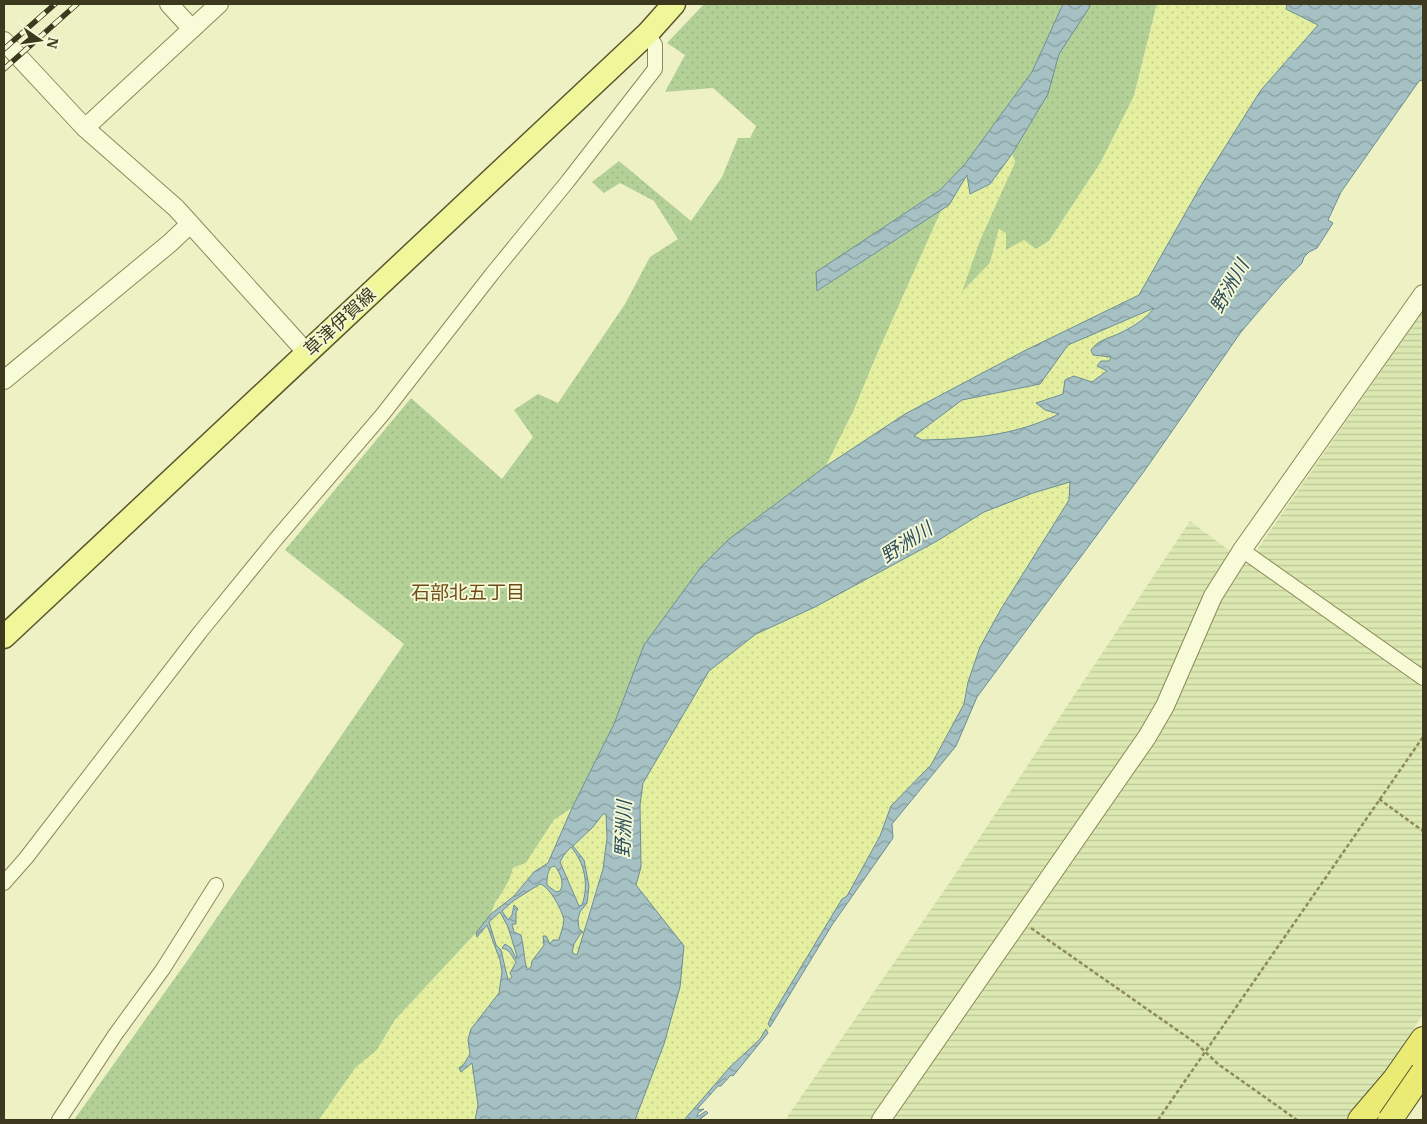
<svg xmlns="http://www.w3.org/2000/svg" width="1427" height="1124" font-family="'IBM Plex Serif','Noto Sans JP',serif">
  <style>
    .farmland { fill: url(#farmland-rules) }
    .grass { fill: url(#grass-dots) }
    .sand { fill: url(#sand-dots) }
    .water { fill: url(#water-waves); stroke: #6c8e94; fill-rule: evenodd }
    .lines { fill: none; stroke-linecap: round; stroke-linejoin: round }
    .minor-casing { stroke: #8e8a59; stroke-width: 16 }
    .tertiary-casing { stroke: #8e8a59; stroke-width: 20 }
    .primary-casing { stroke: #5b552d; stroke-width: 25 }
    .trunk-casing { stroke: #5b552d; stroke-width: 26 }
    .path { stroke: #8e8a59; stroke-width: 2.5; stroke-dasharray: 4 2.5; stroke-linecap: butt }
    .minor { stroke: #f8fbd8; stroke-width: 14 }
    .tertiary { stroke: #f8fbd8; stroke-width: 18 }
    .primary { stroke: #eff79a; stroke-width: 22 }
    .trunk { stroke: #eaeb75; stroke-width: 24 }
    .rail-casing { stroke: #3d391e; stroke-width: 5.5 }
    .rail { stroke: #f4f8d5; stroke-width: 4; stroke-dasharray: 11; stroke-linecap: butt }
    .trunk-bridge-casing { stroke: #5b552d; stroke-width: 26; stroke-linecap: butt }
    .trunk-bridge { stroke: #eaeb75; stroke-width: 24 }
    .labels { text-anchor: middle; stroke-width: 4; stroke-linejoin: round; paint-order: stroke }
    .street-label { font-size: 18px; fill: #3d391e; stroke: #f4f8d5 }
    .water-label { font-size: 19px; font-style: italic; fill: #2c4d5d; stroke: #f4f8d5 }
    .neighbourhood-label { font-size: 19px; fill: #6d4c1a; stroke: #f4f8d5 }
  </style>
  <defs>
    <pattern id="farmland-rules" width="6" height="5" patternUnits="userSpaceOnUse" patternTransform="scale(1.25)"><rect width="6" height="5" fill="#dbe8b1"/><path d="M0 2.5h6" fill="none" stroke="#bdc898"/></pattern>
    <pattern id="grass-dots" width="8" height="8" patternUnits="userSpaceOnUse" patternTransform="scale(1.25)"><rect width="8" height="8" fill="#b3d197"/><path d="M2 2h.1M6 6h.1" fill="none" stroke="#9bb482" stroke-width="1.8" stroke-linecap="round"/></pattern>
    <pattern id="sand-dots" width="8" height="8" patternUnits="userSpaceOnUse" patternTransform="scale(1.25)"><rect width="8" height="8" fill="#e5efa0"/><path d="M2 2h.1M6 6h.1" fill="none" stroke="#c5ce89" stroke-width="1.8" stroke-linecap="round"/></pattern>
    <pattern id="water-waves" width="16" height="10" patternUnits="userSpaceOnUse" patternTransform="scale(1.25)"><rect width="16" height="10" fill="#a6c1c4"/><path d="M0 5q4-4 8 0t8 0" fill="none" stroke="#889e9f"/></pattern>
  </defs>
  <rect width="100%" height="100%" fill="#edf1c4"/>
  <path class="farmland" d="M1423,311V1014L1386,1073L1351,1120H785L952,879L1190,521L1247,564Z"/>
  <g class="grass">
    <path d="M704,4H1063L1032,72L965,164L940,190L816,272L818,291L942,209L875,359L854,410L826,466L729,539L701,567L644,645L614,724L572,808L554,820L526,863L513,868L510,881L495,903L491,914L476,933L395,1020L377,1050L355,1069L319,1120H74L192,954L404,644L285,550L411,398L502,479L533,437L514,410L538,394L558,403L625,304L650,257L678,239L654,201L620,183L604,193L592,182L619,161L691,221L722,177L738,138H750L756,126L713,88L665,92L685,55L667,43Z"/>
    <path d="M1090,4H1157L1134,96L1101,162L1049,241L1036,249L1006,250L999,229L990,263L961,293L980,240L1015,162L1012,154L1048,94L1059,54L1089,8Z"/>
  </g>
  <g class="sand">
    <path d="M1157,4H1287L1286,9L1318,25L1261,90L1203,182L1139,295L1024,351L905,414L826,466L854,410L875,359L942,209L949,205L968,174L970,194L990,184L1012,154L1015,162L980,240L962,292L990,263L999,229L1006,233V250L1024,240L1036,249L1049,241L1101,162L1134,96Z"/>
    <path d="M1156,307C1145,318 1134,325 1121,332C1109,339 1099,339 1091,350L1111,357L1109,361L1097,366L1107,371L1092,382L1075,376L1063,393L1036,403L1045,410L1060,414C1013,437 972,439 921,440L914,436L962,400L1040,384L1068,345Z"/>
    <path d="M1070,482L1069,500L1001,609L980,647L968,682L964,704L931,765L891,806L880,836L847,896L842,899L771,1017L768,1024L770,1027L768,1033L766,1029L760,1039L730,1067L684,1120H635L664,1044L684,946L636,885L641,867L640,805L643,783L709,671L756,634L815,607L937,541L984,512L1034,493Z"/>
    <path d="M572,808L548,863L534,872L514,896L491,914C497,897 509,886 513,868L526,863L554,820Z"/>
    <path d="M603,814H606L607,838L603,869L587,916L585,930L577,955L572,953L574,944L581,933C576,921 580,912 587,903L584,860L573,846L593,827Z"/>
    <path d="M571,847C584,866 590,882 582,905L579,906L560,862Z"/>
    <path d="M555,866C560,873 565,883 560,891L556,892L547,885C547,877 547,873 551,867Z"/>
    <path d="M540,884C550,887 562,910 564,920C564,926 560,934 559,940L550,944L547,940L532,961L531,967L527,970C524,958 524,947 521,935L514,932L512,923L516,917V912L513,908L512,915L507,920L502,911L513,901Z"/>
    <path d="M500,912L508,927L517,956L516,959L511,948H502C511,950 511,956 516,962L510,973L512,977L507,980L505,974V965L501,950L496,945L488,922Z"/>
    <path d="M487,924L500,960L502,972L499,993L471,1029L468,1040L470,1054L461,1071L472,1062L478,1105L475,1120H319L355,1068L377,1050L395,1020L476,933L478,936Z"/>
  </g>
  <g class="water">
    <path d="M1063,4H1090L1089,8L1059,54L1048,94L1012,154L990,184L970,194L967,175L949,205L817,291L816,272L940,190L965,164L1032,72Z"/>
    <path d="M1287,4H1423V80L1419,81L1341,192L1328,220L1333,223L1317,248L1309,252L1304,257L1302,263L1281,285L1241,332L1145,470L977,697L956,746L892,824L893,838L832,925L770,1027L768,1024L771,1017L842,899L847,896L880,836L891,806L931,765L964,704L968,682L980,647L1001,609L1069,500L1070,482L1033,493L984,512L937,541L815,607L756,634L709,671L643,783L640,805L641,867L636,885L684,946L680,987L664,1044L635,1120H475L478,1105L472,1063L461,1072L459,1068L464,1064L470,1054L468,1040L471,1029L499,993L502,972L500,960L487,925L477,937L476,933L491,914L514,896L534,872L548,863L572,808L614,724L644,645L701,567L729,539L826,466L905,414L1024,351L1139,295L1203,182L1261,90L1318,25L1286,9ZM1154,308C1146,319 1131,328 1118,334C1107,339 1098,340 1091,350L1093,355L1111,357L1109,361H1101L1097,366L1107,371L1092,382L1074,376L1065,380L1063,394L1036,403L1045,410L1059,414C1014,436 971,439 922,440L914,436L962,400L1040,384L1068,345ZM603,814H606L607,838L603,869L577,955L572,953L574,944L581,933L583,932L579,929L578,919L580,912L587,903L589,886L584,860L573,846L593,827ZM571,847C585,863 589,885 582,905L579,906L560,862L564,855ZM555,866C560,873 565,883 560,891L556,892L547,885C547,878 547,873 551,867ZM540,884C550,887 562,910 564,920C564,926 560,934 559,940H553L550,944L546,936H543L544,945L532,961L531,967L527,970C524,959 524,947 521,935L514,932L512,924H516V912L518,909L514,905L512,915L508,920L502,911L513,901ZM500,912L508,927L517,956L516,958L511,948L505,944L502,948C511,950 511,956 516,962L510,973L512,977L508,980L501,950L496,945L489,922Z"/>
    <path d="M766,1029L768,1033L733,1076L731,1075L721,1086H718L698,1108V1110L704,1109L698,1113L697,1117L706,1111L708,1113L699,1120H684L730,1067L760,1039Z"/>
  </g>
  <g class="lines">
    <g class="minor-casing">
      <g id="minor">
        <path d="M1242,550L1423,678"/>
        <path d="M4,883L26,858L201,631L276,539L383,414L492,274L568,181L655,69V45L648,33"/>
        <path d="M59,1120L115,1035L163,969L216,885"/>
      </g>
    </g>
    <g class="tertiary-casing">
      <g id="tertiary">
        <path d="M169,4L192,29"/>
        <path d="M4,41L85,128L176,208L307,353"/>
        <path d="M85,128L219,4"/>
        <path d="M4,380L170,243L190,224"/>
        <path d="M881,1120L1147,737L1165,706L1213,596L1242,550L1423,294"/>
      </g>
    </g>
    <g class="primary-casing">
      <path id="primary" d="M4,637L648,33L674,4"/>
    </g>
    <g class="trunk-casing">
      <path id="trunk" d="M1360,1120L1395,1079L1423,1039"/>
    </g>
    <g class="path">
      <path d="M1379,799L1423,831"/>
      <path d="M1031,928L1197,1044L1218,1064L1297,1120"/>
      <path d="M1158,1120L1423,737"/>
    </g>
    <use href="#minor" class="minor"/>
    <use href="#tertiary" class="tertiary"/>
    <use href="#primary" class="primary"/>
    <use href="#trunk" class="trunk"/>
    <g class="rail-casing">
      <g id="rail">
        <path d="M4,49L55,4"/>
        <path d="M4,69L77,4"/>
      </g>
    </g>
    <use href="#rail" class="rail"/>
    <g class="trunk-bridge-casing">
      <path id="trunk-bridge" d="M1390,1120L1423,1072"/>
    </g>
    <use href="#trunk-bridge" class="trunk-bridge"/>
  </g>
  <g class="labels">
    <g class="street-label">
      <text transform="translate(340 322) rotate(-43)" y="6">草津伊賀線</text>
    </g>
    <g class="water-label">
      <text transform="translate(1229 286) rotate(-60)" y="7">野洲川</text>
      <text transform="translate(906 542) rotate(-33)" y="7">野洲川</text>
      <text transform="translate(623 829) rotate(-88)" y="7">野洲川</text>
    </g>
    <g class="neighbourhood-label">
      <text x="468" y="599">石部北五丁目</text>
    </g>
  </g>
  <rect width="1427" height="1124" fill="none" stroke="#3d391e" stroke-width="10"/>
  <g transform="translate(40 40) rotate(103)" stroke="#f4f8d5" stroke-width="4" paint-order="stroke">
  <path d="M0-4L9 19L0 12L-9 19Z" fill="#3d391e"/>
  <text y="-8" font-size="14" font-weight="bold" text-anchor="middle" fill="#3d391e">N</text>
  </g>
</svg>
